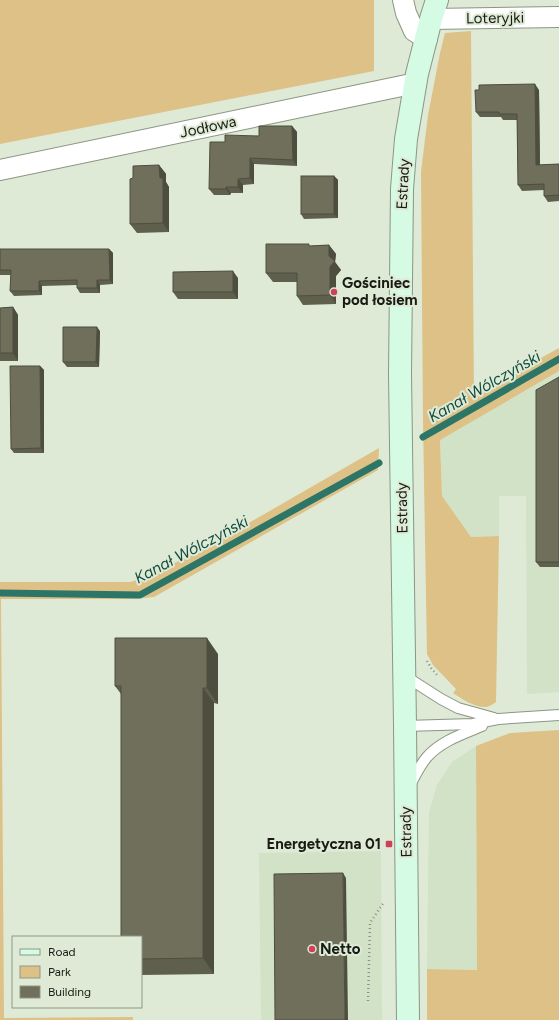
<svg xmlns="http://www.w3.org/2000/svg" width="559" height="1020" font-family="Figtree,sans-serif">
  <style>
    .built { fill: #d2e2c6 }
    .green { fill: #dec186 }
    .lines { fill: none; stroke-linecap: round; stroke-linejoin: round }
    .stream { stroke: #2d7566; stroke-width: 7 }
    .lane-casing { stroke: #8b9683; stroke-width: 12 }
    .street-casing { stroke: #8b9683; stroke-width: 22 }
    .secondary-casing { stroke: #8b9683; stroke-width: 24 }
    .path { stroke: #8c9485; stroke-width: 2.5; stroke-dasharray: 1 3; stroke-linecap: butt }
    .lane { stroke: #fff; stroke-width: 10 }
    .street { stroke: #fff; stroke-width: 20 }
    .secondary { stroke: #d5fbe4; stroke-width: 22 }
    .wall { fill: #5f5f4e }
    .shaded-wall { fill: #4e4e40 }
    .building { fill: #6f6f5b; stroke: #4e4e40 }
    .poi-dot { fill: #d0405d; stroke: #deead5; stroke-width: 1.5 }
    .labels { text-anchor: middle; stroke-width: 4; stroke-linejoin: round; paint-order: stroke }
    .street-label { font-size: 15px; fill: #171b14; stroke: #deead5 }
    .poi-label { font-size: 15px; font-weight: bold; fill: #171b14; stroke: #deead5; text-anchor: start }
    .water-label { font-size: 16px; font-style: italic; fill: #124c41; stroke: #deead5 }
  </style>
  <rect width="100%" height="100%" fill="#deead5"/>
  <g class="built">
    <path d="M559,371V692L527,694L526,496H499V536L471,537L442,496L440,439Z"/>
    <path d="M476,746L477,970L427,969L429,812L437,785L452,762Z"/>
    <path d="M381,851L382,1020H261L259,853Z"/>
  </g>
  <g class="green">
    <path d="M0,0H374V71L0,144Z"/>
    <path d="M471,31L474,395L559,348V371L440,440L442,496L471,537L499,536L496,702C493,704 490,706 487,707C475,708 462,699 453,693L456,689L433,665L427,654L423,422L421,172L428,115L440,53L445,33Z"/>
    <path d="M379,448L378,470L154,597L135,599H1L4,1018L133,1017V1020H0V582H131L195,554Z"/>
    <path d="M559,730V1020H427V969L477,970L476,746L510,733Z"/>
  </g>
  <g class="lines">
    <g class="stream">
      <path d="M423,437L559,359"/>
      <path d="M0,593L140,595L379,463"/>
    </g>
    <g class="lane-casing">
      <g id="lane">
        <path d="M405,676L441,699L458,708L494,718"/>
        <path d="M405,726L473,724L498,719L559,715"/>
        <path d="M410,785C415,776 420,765 427,757C441,741 463,734 482,726"/>
      </g>
    </g>
    <g class="street-casing">
      <g id="street">
        <path d="M403,0L406,13L414,31L427,39"/>
        <path d="M431,19L559,17"/>
        <path d="M0,170L416,83"/>
      </g>
    </g>
    <g class="secondary-casing">
      <path id="secondary" d="M408,1020L405,726L400,374L402,189L406,139L417,74L431,19L437,0"/>
    </g>
    <g class="path">
      <path d="M427,661L431,668L438,676"/>
      <path d="M368,1001L370,923L384,902"/>
    </g>
    <use href="#lane" class="lane"/>
    <use href="#street" class="street"/>
    <use href="#secondary" class="secondary"/>
  </g>
  <g class="wall">
    <path d="M539,90L540,165L559,164V201L548,202L544,196V190L522,191L518,185L517,120H503L501,117H480L476,112Z"/>
    <path d="M292,126L297,132V166L254,164V184L243,185V193H231L230,195H214L209,189L225,142L259,136Z"/>
    <path d="M159,165L166,174V182L169,187V232L137,233L130,224Z"/>
    <path d="M334,176L338,180V218L304,219L301,214Z"/>
    <path d="M329,245L336,254L335,262L341,270L336,276V304L303,305L297,296V282H273L266,273L310,246Z"/>
    <path d="M0,249H109L113,253V284L100,285V293H80L77,288V285L42,286V295L14,296L10,291L11,275H0Z"/>
    <path d="M238,278V299H178L173,292Z"/>
    <path d="M13,307L18,315V361H0V308Z"/>
    <path d="M100,331L99,367H67L63,362Z"/>
    <path d="M40,366L44,370V453H14L11,449Z"/>
    <path d="M559,377V567H540L536,562Z"/>
    <path d="M218,654V704L214,703V974L141,975V937L121,694L115,686Z"/>
  </g>
  <g class="shaded-wall">
    <path d="M535,84L539,90L540,170L536,165Z"/>
    <path d="M292,126L297,132V166L293,160Z"/>
    <path d="M250,158L254,164V184L250,178Z"/>
    <path d="M159,165L166,174V182L169,187V232L163,223L160,178Z"/>
    <path d="M334,176L338,180V218L334,214Z"/>
    <path d="M238,179L243,185V193L238,187Z"/>
    <path d="M226,187L231,193L230,195L226,189Z"/>
    <path d="M329,245L336,254L335,262L341,270L336,276V304L330,295Z"/>
    <path d="M109,249L113,253V284L110,280Z"/>
    <path d="M233,271L238,278V299L233,292Z"/>
    <path d="M97,280L100,285V293L97,288Z"/>
    <path d="M39,281L42,286V295L39,291Z"/>
    <path d="M13,307L18,315V361L13,353Z"/>
    <path d="M97,327L100,331L99,367L96,362Z"/>
    <path d="M40,366L44,370V453L41,448Z"/>
    <path d="M207,638L218,654V704L207,688Z"/>
    <path d="M203,688L214,703V974L203,958Z"/>
    <path d="M343,873L346,878L348,1020H345Z"/>
  </g>
  <g class="building">
    <path d="M535,84L536,165L559,164V195L544,196V184L518,185L517,114H499V112H476L475,90H479V85Z"/>
    <path d="M259,126H292L293,160L250,158V178L238,179V187H226V189H209L210,142H225V135L259,136Z"/>
    <path d="M159,165L160,178H163V223L130,224V179L133,178V166Z"/>
    <rect x="301" y="176" width="33" height="38"/>
    <path d="M266,244H309V246L329,245V256L335,261L330,267V295L297,296V273H266Z"/>
    <path d="M0,249H109L110,280H97V288H77V280L39,281V291H10L11,270H0Z"/>
    <path d="M233,271V292H173V272Z"/>
    <path d="M13,307V353H0V308Z"/>
    <path d="M63,327H97L96,362H63Z"/>
    <path d="M10,366H40L41,448L11,449Z"/>
    <path d="M559,377V562H536V390Z"/>
    <path d="M115,638H207V688H203V958L141,959V937H121V686H115Z"/>
    <path d="M343,873L345,1020H275L274,874Z"/>
  </g>
  <g class="poi-dot">
    <circle cx="334" cy="292" r="4"/>
    <rect x="385" y="840" width="8" height="8" rx="2"/>
    <circle cx="312" cy="949" r="4"/>
  </g>
  <g class="labels">
    <g class="street-label">
      <text transform="translate(495 18) rotate(-1)" y="5">Loteryjki</text>
      <text transform="translate(208 127) rotate(-12)" y="5">Jodłowa</text>
      <text transform="translate(403 184) rotate(-87)" y="5">Estrady</text>
      <text transform="translate(402 508) rotate(-91)" y="5">Estrady</text>
      <text transform="translate(406 832) rotate(-91)" y="5">Estrady</text>
    </g>
    <g class="poi-label">
      <text x="342" y="288">Gościniec<tspan x="342" dy="17">pod łosiem</tspan></text>
      <text x="381" y="849" text-anchor="end">Energetyczna 01</text>
      <text x="320" y="954">Netto</text>
    </g>
    <g class="water-label">
      <text transform="translate(484 386) rotate(-30)" y="6">Kanał Wólczyński</text>
      <text transform="translate(191 549) rotate(-28)" y="6">Kanał Wólczyński</text>
    </g>
  </g>
  <rect x="12" y="936" width="130" height="72" fill="#deead5" stroke="#8e9788"/>
  <rect x="20" y="949" width="20" height="6" fill="#d5fbe4" stroke="#8e9788"/>
  <text x="48" y="956" font-size="12" fill="#171b14">Road</text>
  <rect x="20" y="966" width="20" height="12" fill="#dec186" stroke="#8e9788"/>
  <text x="48" y="976" font-size="12" fill="#171b14">Park</text>
  <rect x="20" y="986" width="20" height="12" fill="#6f6f5b" stroke="#8e9788"/>
  <text x="48" y="996" font-size="12" fill="#171b14">Building</text>
</svg>
